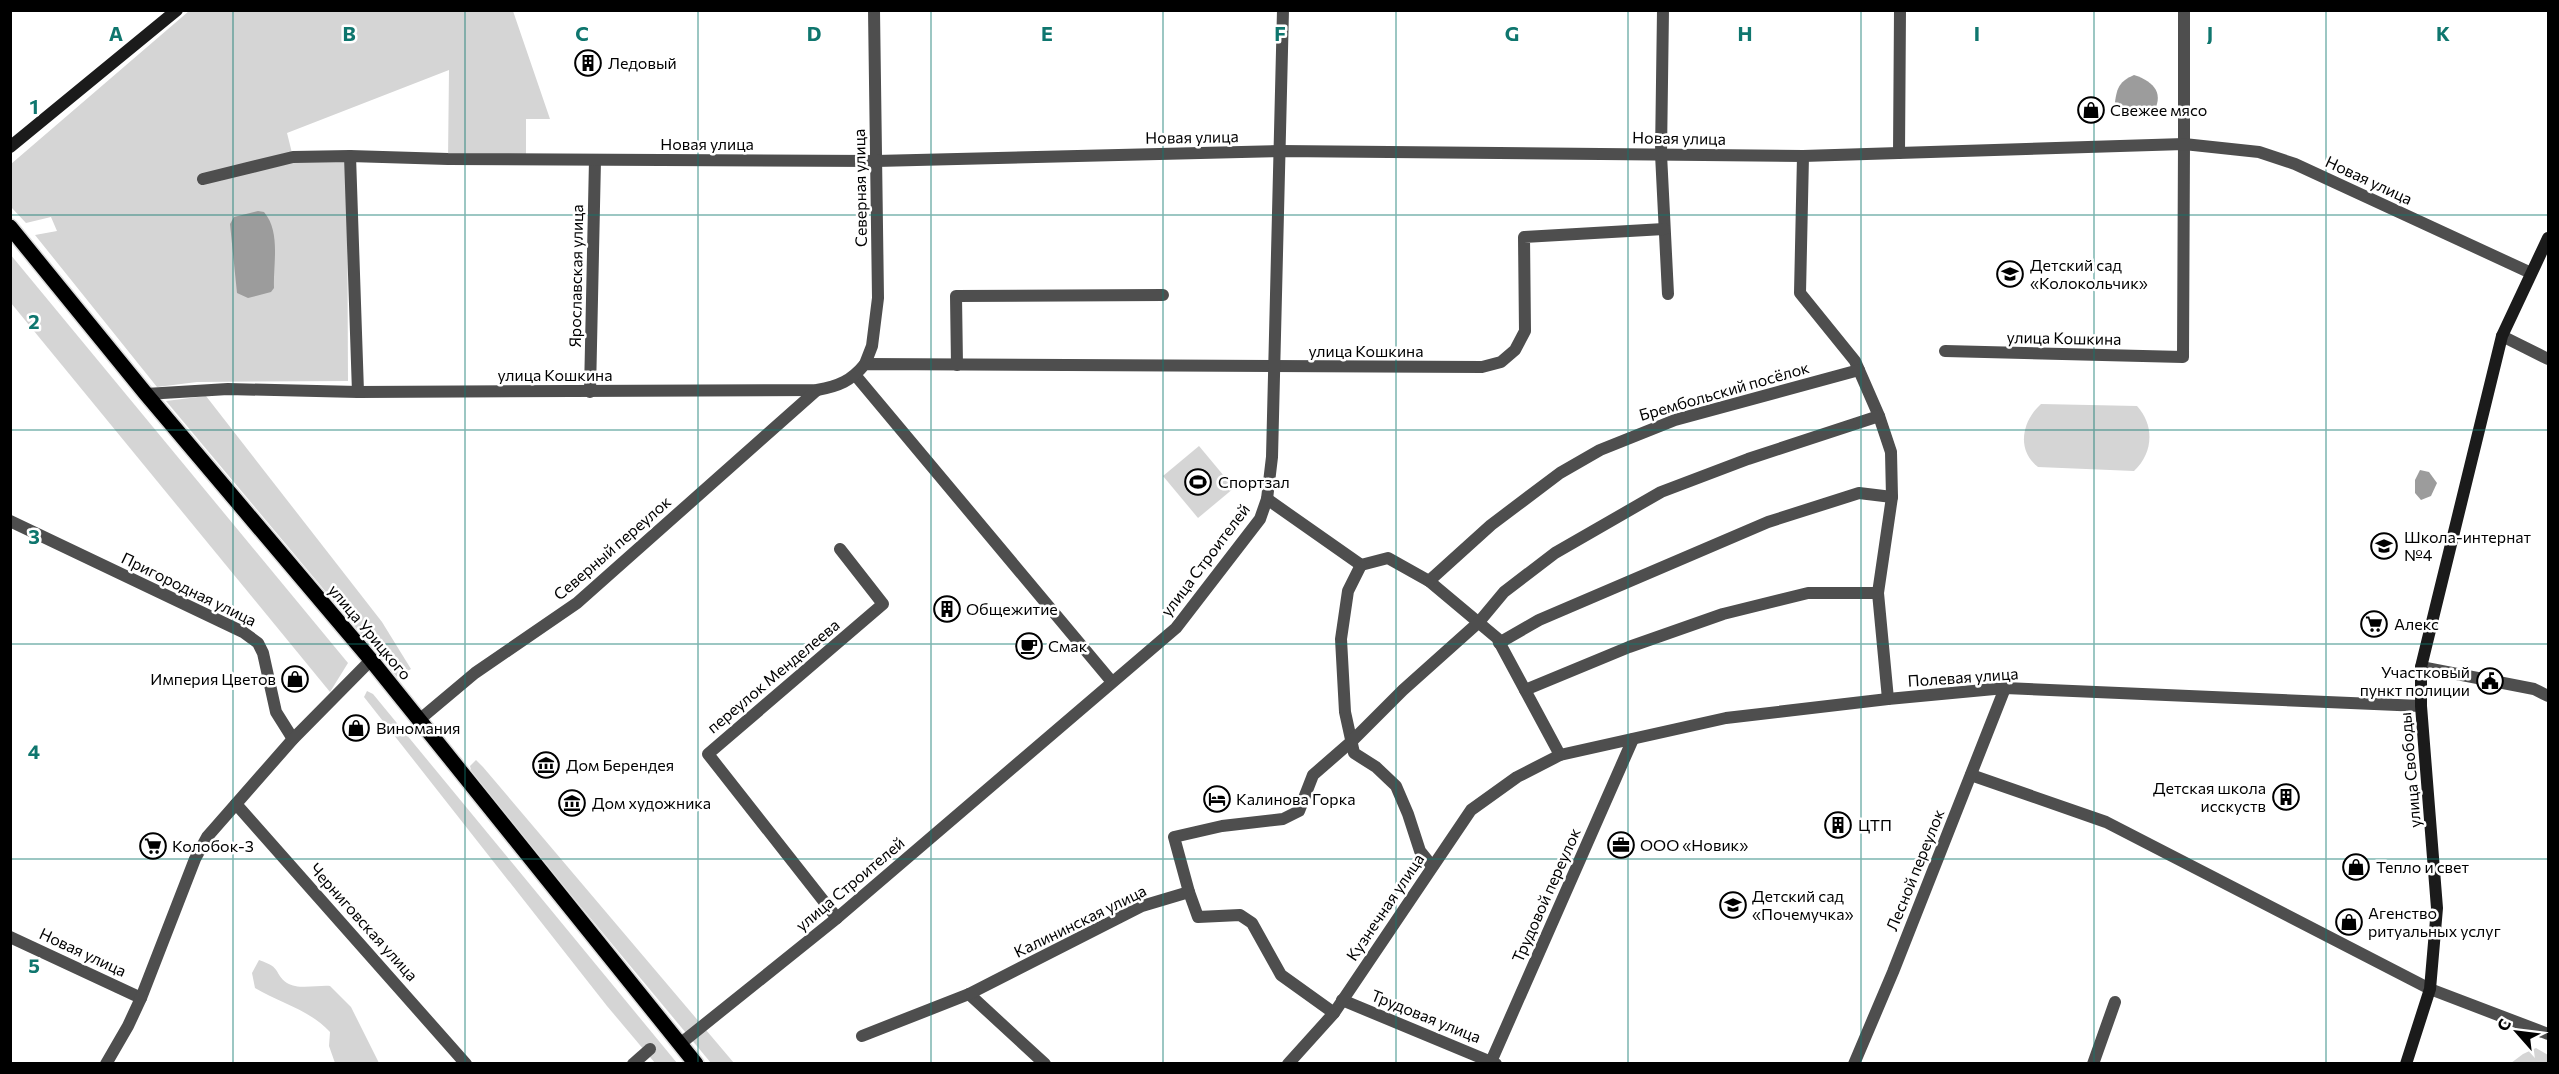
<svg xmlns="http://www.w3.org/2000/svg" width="2559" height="1074" font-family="Commissioner,sans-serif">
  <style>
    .green { fill: #d5d5d5 }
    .water { fill: #9c9c9c }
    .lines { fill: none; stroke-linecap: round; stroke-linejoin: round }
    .primary-casing { stroke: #dbdbdb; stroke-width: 18 }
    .minor { stroke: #4e4e4e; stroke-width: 12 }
    .tertiary { stroke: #4e4e4e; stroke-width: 12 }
    .secondary { stroke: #1b1b1b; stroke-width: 12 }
    .primary { stroke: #000; stroke-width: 15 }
    .grid { fill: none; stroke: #0f766e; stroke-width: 1.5; stroke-opacity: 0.55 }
    .labels { text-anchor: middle; stroke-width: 5; stroke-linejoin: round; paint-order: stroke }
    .poi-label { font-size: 16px; fill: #000; stroke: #fff; text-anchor: start }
    .street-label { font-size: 16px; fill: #000; stroke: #fff }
    .grid-label { font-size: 20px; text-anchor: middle; font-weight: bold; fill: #0f766e; stroke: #fff; stroke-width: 5; stroke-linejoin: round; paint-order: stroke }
  </style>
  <rect width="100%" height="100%" fill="#fff"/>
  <g class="green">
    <path d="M189,11H513L550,119H526V159H448L449,70L287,133L293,157L347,159L348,381L197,382L157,387L35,235L57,231L51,217L26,223L11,207V164Z"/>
    <path d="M10,254L348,663L330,692L11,303Z"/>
    <path d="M206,396L382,622L411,669L397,677L166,401Z"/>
    <path d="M2041,404L2137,406C2155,426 2153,453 2134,471L2038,467C2016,450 2022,421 2041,404Z"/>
    <path d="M1199,446L1234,488L1198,518L1163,476Z"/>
    <path d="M367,691L373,694L677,1063H655L607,1006L364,697Z"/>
    <path d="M476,760L483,767L734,1063H711L473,777L470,766Z"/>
    <path d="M259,960C283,968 273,973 287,983C298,990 318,985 330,986L351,1007L379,1063H335L329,1046L330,1032C310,1010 280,1003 255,988L252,973Z"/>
    <path d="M2536,1048L2548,1055V1063H2511L2523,1054Z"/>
  </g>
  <g class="water">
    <path d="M2134,75C2155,82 2165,94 2152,115C2134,120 2125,117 2115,102C2117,87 2120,81 2134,75Z"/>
    <path d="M258,211L264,212C281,232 273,264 274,288L271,292L248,298L237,293L230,224L234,217Z"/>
    <path d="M2420,470L2429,472L2437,483L2431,496L2421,500L2415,493V480Z"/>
  </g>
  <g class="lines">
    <g class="primary-casing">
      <path id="primary" d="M10,227L146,394L371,660L696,1064"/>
    </g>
    <g class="minor">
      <path d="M1663,10L1661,154L1668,294"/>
      <path d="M1899,153L1900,10"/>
      <path d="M350,156L358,392"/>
      <path d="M1803,156L1800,293L1855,361L1879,416L1891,452L1892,497L1878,593L1888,699"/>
      <path d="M2502,336L2548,359"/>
      <path d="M1945,351L2183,357L2184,144"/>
      <path d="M865,364L872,346L878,298L874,10"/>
      <path d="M957,365L956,296L1163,295"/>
      <path d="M856,376L1112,682"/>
      <path d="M590,392L595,160"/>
      <path d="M146,394L228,389L358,392L817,390C839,386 851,381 865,364L1482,367L1501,362L1515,350L1525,331L1524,237L1664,229"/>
      <path d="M1267,499L1361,565L1388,558L1429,581L1497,638L1560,755"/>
      <path d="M10,521L243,632L258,643L263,653L276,712L293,739"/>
      <path d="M1361,565L1348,591L1341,639L1345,712L1354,753L1376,767L1396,786L1408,814L1420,851L1432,866"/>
      <path d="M1429,581L1491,525L1560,473L1600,450L1675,420L1859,370"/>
      <path d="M1499,643L1539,620L1768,522L1859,493L1892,497"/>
      <path d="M2421,667L2534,689L2548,696"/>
      <path d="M1525,690L1629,647L1723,614L1808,593H1878"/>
      <path d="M419,720L475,673L577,603L817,390"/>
      <path d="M1971,775L2106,822L2430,989L2548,1034"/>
      <path d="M236,804L466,1064"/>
      <path d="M1189,892L1174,837L1222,826L1283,819L1299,811L1313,775L1352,741L1403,690L1479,622L1504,592L1555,553L1661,492L1748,459L1879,416"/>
      <path d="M837,918L708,754L883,604L840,549"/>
      <path d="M10,937L141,998"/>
      <path d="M969,994L1045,1064"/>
      <path d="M862,1036L969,994L1142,906L1189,892L1198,917L1240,915L1252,923L1281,975L1334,1013"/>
      <path d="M106,1064L128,1026L141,998L195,859L207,837L293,739L371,660"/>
      <path d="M633,1064L650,1049"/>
      <path d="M1490,1064L1633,739"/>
      <path d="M1854,1064L1893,972L2005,688"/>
      <path d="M2093,1064L2115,1002"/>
    </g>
    <g class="tertiary">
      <path d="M2184,144V10"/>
      <path d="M203,179L293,157L350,156L448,159L876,161L1280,151L1803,156L2184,144L2259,152L2295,164L2531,273"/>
      <path d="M1342,1000L1496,1064"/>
      <path d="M680,1044L837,918L1176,628L1260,519L1267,499L1272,457L1283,10"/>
      <path d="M1288,1064L1334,1013L1471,810L1517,777L1560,755L1726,718L1888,699L2005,688L2421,706"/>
    </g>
    <g class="secondary">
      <path d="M10,147L177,10"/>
      <path d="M2406,1064L2430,989L2437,908L2421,706V667L2502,336L2548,238"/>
    </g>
    <use href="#primary" class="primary"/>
  </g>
  <path class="grid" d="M233,10V1064M465,10V1064M698,10V1064M931,10V1064M1163,10V1064M1396,10V1064M1628,10V1064M1861,10V1064M2094,10V1064M2326,10V1064M10,215H2548M10,430H2548M10,644H2548M10,859H2548"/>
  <defs>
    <g id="building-ring" transform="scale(1.35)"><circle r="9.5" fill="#fff" stroke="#000" stroke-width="1.5"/><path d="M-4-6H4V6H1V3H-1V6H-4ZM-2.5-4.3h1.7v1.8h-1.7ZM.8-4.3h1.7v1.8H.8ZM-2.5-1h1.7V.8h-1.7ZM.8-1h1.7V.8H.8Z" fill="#000"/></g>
    <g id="shop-ring" transform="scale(1.35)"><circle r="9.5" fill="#fff" stroke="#000" stroke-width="1.5"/><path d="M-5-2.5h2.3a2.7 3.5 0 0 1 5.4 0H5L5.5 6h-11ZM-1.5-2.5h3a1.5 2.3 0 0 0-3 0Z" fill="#000"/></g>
    <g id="school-ring" transform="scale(1.35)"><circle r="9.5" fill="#fff" stroke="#000" stroke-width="1.5"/><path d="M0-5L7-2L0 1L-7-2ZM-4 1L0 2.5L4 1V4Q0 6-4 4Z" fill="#000"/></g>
    <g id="stadium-ring" transform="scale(1.35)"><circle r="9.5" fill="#fff" stroke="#000" stroke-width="1.5"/><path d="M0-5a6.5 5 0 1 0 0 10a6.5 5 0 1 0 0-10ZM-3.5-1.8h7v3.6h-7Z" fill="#000"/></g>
    <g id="supermarket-ring" transform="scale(1.35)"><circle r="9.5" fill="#fff" stroke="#000" stroke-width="1.5"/><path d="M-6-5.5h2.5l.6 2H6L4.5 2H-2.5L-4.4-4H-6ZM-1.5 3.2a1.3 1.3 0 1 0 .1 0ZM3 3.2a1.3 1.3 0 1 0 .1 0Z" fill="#000"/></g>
    <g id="cafe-ring" transform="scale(1.35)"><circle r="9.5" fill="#fff" stroke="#000" stroke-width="1.5"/><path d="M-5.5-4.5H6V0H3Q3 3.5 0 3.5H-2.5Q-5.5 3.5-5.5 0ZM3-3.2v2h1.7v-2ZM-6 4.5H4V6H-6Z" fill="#000"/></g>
    <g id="civic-ring" transform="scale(1.35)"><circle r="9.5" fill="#fff" stroke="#000" stroke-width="1.5"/><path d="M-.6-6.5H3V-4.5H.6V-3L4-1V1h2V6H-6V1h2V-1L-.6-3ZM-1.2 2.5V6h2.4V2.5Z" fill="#000"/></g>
    <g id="museum-ring" transform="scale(1.35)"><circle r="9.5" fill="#fff" stroke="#000" stroke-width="1.5"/><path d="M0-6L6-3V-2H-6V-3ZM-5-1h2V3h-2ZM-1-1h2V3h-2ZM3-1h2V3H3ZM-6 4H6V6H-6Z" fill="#000"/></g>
    <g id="hotel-ring" transform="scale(1.35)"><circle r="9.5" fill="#fff" stroke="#000" stroke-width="1.5"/><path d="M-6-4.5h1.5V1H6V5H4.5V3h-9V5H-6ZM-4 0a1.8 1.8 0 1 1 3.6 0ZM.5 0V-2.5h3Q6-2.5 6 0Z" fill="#000"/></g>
    <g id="office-ring" transform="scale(1.35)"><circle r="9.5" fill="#fff" stroke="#000" stroke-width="1.5"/><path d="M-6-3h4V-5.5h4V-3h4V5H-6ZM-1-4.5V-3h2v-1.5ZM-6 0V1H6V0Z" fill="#000"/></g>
  </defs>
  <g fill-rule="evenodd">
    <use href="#building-ring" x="588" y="63"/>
    <use href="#shop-ring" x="2091" y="110"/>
    <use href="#school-ring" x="2010" y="274"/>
    <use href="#stadium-ring" x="1198" y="482"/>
    <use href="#school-ring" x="2384" y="546"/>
    <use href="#building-ring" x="947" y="609"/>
    <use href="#supermarket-ring" x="2374" y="624"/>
    <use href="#cafe-ring" x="1029" y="646"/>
    <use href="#shop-ring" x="295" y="679"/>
    <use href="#civic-ring" x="2490" y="681"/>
    <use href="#shop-ring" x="356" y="728"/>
    <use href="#museum-ring" x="546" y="765"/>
    <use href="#building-ring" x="2286" y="797"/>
    <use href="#hotel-ring" x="1217" y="799"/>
    <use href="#museum-ring" x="572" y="803"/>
    <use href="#building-ring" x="1838" y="825"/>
    <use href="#office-ring" x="1621" y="845"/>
    <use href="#supermarket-ring" x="153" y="846"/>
    <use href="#shop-ring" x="2356" y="867"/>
    <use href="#school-ring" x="1733" y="905"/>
    <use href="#shop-ring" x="2349" y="922"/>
  </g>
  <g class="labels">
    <g class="poi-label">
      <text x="608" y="69">Ледовый</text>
      <text x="2110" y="116">Свежее мясо</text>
      <text x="2030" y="271">Детский сад<tspan x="2030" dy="18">«Колокольчик»</tspan></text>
      <text x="1218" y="488">Спортзал</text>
      <text x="2404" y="543">Школа-интернат<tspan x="2404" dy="18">№4</tspan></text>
      <text x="966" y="615">Общежитие</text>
      <text x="2394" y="630">Алекс</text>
      <text x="1048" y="652">Смак</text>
      <text x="2470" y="678" text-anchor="end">Участковый<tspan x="2470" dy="18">пункт полиции</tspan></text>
      <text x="276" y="685" text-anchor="end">Империя Цветов</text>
      <text x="376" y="734">Виномания</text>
      <text x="566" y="771">Дом Берендея</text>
      <text x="2266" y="794" text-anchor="end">Детская школа<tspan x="2266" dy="18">исскуств</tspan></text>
      <text x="1236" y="805">Калинова Горка</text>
      <text x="592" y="809">Дом художника</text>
      <text x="1858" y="831">ЦТП</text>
      <text x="1640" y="851">ООО «Новик»</text>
      <text x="172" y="852">Колобок-3</text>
      <text x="2376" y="873">Тепло и свет</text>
      <text x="1752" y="902">Детский сад<tspan x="1752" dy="18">«Почемучка»</tspan></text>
      <text x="2368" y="919">Агенство<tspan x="2368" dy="18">ритуальных услуг</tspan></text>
    </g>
    <g class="street-label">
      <text transform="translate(1192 137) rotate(-1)" y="6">Новая улица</text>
      <text transform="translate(1679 138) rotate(1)" y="6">Новая улица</text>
      <text x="707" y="150">Новая улица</text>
      <text transform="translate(2369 180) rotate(25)" y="6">Новая улица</text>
      <text transform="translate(860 188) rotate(-91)" y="6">Северная улица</text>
      <text transform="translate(576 276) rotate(-89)" y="6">Ярославская улица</text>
      <text transform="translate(2064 338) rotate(1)" y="6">улица Кошкина</text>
      <text x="1366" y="357">улица Кошкина</text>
      <text x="555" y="381">улица Кошкина</text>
      <text transform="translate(1724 391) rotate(-16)" y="6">Брембольский посёлок</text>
      <text transform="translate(612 548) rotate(-41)" y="6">Северный переулок</text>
      <text transform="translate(1205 560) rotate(-53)" y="6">улица Строителей</text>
      <text transform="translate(189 589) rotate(26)" y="6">Пригородная улица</text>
      <text transform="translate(370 632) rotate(50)" y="6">улица Урицкого</text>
      <text transform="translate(773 676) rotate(-40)" y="6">переулок Менделеева</text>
      <text transform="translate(1963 677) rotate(-4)" y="6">Полевая улица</text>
      <text transform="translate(2410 770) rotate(-95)" y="6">улица Свободы</text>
      <text transform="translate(1915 870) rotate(-68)" y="6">Лесной переулок</text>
      <text transform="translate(850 884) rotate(-40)" y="6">улица Строителей</text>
      <text transform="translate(1546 895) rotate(-66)" y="6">Трудовой переулок</text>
      <text transform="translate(1385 907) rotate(-56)" y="6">Кузнечная улица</text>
      <text transform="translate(1080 921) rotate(-26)" y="6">Калининская улица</text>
      <text transform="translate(364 922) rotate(48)" y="6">Черниговская улица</text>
      <text transform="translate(83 952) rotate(25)" y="6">Новая улица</text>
      <text transform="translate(1426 1016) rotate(22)" y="6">Трудовая улица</text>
    </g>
  </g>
  <g class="grid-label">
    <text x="116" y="41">A</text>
    <text x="349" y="41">B</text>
    <text x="582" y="41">C</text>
    <text x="814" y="41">D</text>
    <text x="1047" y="41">E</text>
    <text x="1280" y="41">F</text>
    <text x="1512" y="41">G</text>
    <text x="1745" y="41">H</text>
    <text x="1977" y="41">I</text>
    <text x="2210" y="41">J</text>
    <text x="2443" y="41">K</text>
    <text x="34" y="114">1</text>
    <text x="34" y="329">2</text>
    <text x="34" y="544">3</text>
    <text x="34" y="759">4</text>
    <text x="34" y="973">5</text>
  </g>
  <rect width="2559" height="1074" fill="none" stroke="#000000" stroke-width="24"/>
  <g transform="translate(2517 1032) rotate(298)" stroke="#ffffff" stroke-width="4.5" paint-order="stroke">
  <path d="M0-4.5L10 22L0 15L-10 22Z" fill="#000000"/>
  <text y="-9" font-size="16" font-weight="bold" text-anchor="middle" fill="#000000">С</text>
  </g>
</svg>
